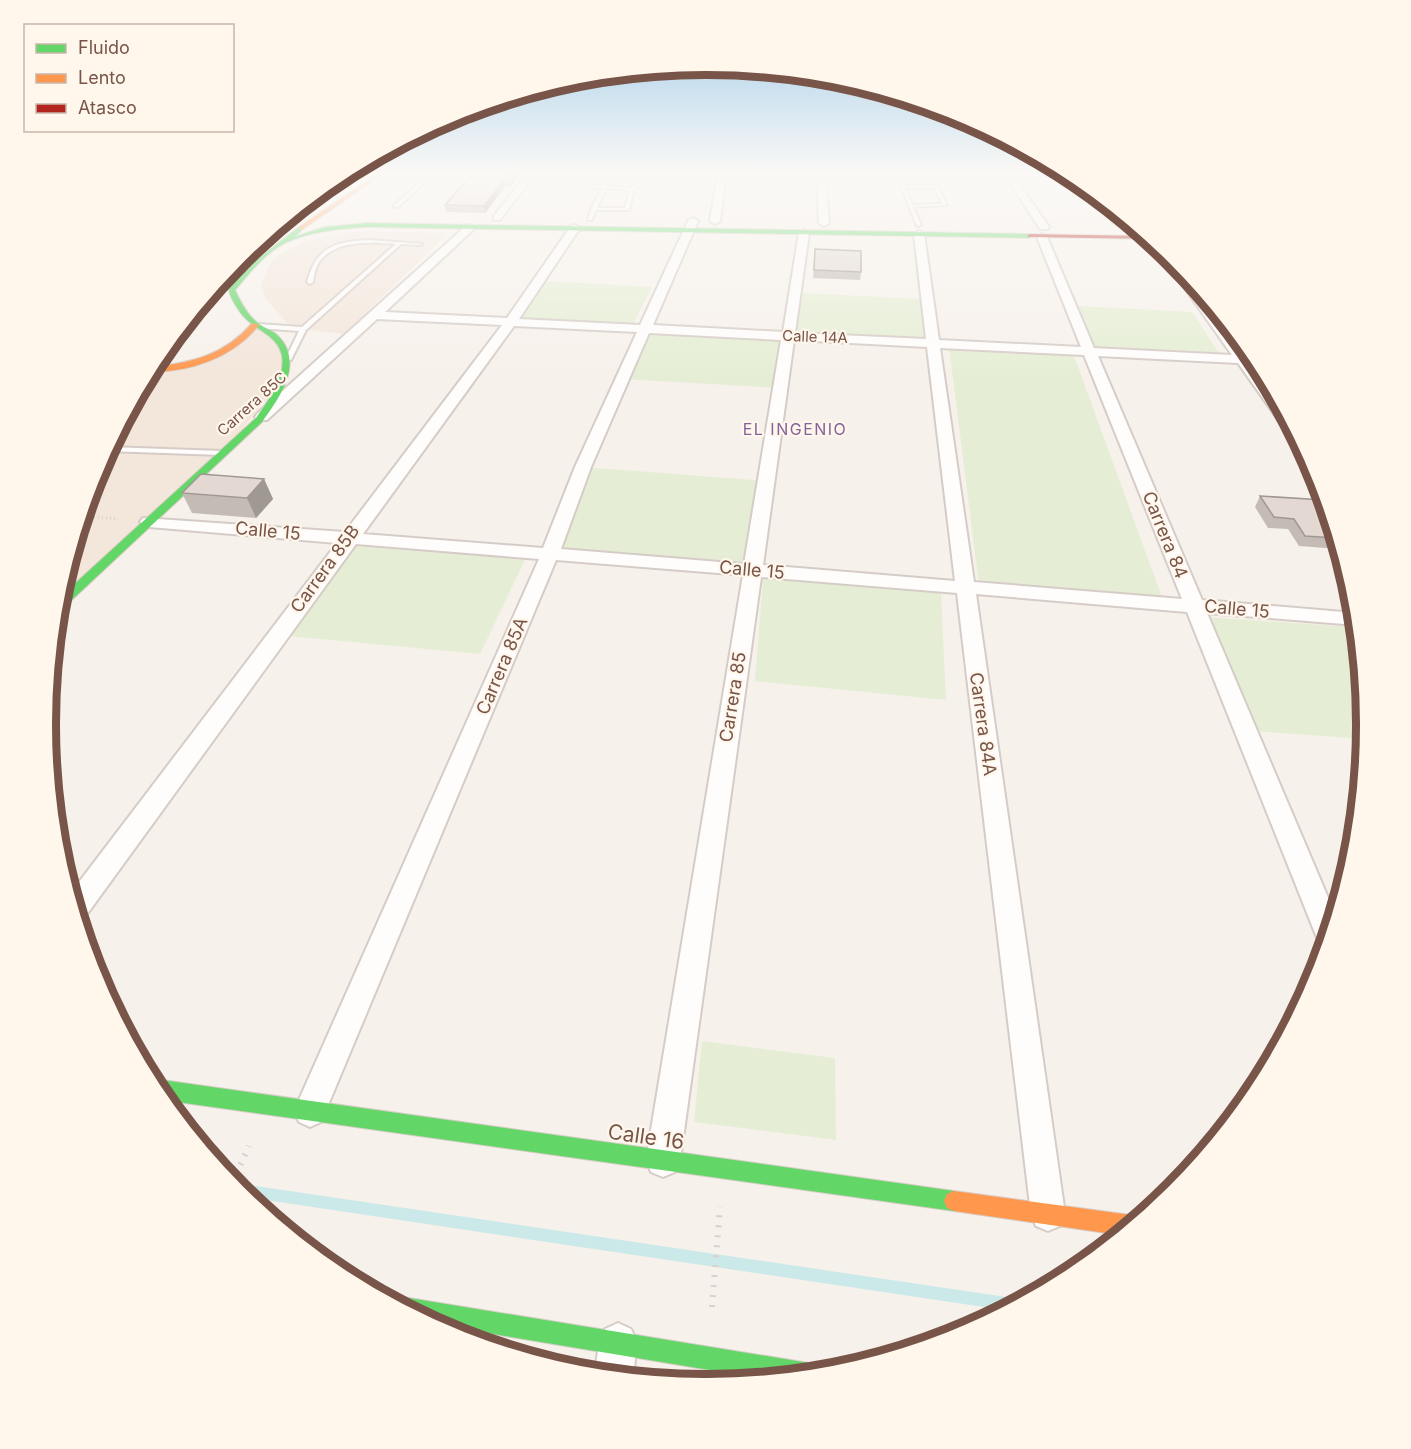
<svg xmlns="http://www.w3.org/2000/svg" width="1411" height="1449" font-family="Inter,sans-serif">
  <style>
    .residential { fill: #f3e6db }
    .green { fill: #e5eed4 }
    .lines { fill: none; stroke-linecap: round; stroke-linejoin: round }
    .stream { fill: #cbe9e9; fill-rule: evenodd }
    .lane-casing { stroke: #d6ccc7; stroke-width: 4 }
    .street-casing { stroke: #d6ccc7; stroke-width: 4 }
    .fast-casing { stroke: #d7cdc7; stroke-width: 2 }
    .slow-casing { stroke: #d7cdc7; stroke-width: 2 }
    .jam-casing { stroke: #d7cdc7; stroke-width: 2 }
    .path-far2 { stroke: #dad0cd; stroke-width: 1.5; stroke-dasharray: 1 2; stroke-linecap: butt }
    .path-far1 { stroke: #dad0cd; stroke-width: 3; stroke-dasharray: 1 3; stroke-linecap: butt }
    .path { stroke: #dad0cd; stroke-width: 6; stroke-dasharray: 2 8; stroke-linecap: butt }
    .lane { fill: #fefdfc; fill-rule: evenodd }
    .street { fill: #fefdfc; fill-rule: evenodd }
    .fast { fill: #63d668; fill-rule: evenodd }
    .slow { fill: #ff974d; fill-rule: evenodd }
    .jam { fill: #b3261e; fill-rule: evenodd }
    .wall { fill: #c4bbb5 }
    .shaded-wall { fill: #a09893 }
    .building { fill: #e4d9d2; stroke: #a09893; stroke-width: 1.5 }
    .labels { text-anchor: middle; stroke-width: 4.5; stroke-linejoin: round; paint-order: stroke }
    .far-street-label { font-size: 15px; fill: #785548; stroke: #fff6ec }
    .far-neighbourhood-label { font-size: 16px; letter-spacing: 1.5px; fill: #84649b; stroke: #fff6ec }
    .street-label { font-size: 18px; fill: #785548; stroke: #fff6ec }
    .near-street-label { font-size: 21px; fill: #785548; stroke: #fff6ec }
    .rim { fill: none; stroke: #785548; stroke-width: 8 }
  </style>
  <rect width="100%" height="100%" fill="#f7f1eb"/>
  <g class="residential">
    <path d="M365,231L448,233L344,334L303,329L287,323L265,298L261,285L270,264L280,254L305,241L333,234Z"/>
    <path d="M255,325L277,340L286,377L222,453L57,607L58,595L95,471L150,370L212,357Z"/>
  </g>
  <g class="green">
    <path d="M544,281L652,287L633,324L516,318Z"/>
    <path d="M803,293L920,299L924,340L797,333Z"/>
    <path d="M1078,306L1192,312L1219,353L1092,346Z"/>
    <path d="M644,329L788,336L781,388L622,379Z"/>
    <path d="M949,347L1074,356L1162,597L979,585Z"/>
    <path d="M583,467L767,481L752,570L550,554Z"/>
    <path d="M354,546L525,560L480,654L288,636Z"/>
    <path d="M763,578L941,593L946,700L755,681Z"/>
    <path d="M1204,617L1356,627L1366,724L1365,739L1253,731Z"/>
    <path d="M702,1041L835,1058L836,1140L694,1122Z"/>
  </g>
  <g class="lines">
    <path class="stream" d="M236,1183L1013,1298L1018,1300L1019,1302L1004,1310L245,1197L232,1184Z"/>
    <g class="lane-casing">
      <g id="lane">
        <path d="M430,174H434L398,207H394V205Z"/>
        <path d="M639,183L642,184L634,190L629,210H596L592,220H588L591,209L602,188L592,187V185L631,188ZM606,188L630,190L625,208H597Z"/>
        <path d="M901,186H937L947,205L913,207L921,225L917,226ZM905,188H935L942,204L912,205Z"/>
        <path d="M369,240L422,244L420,245L401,244L306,330L291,360L286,361L285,360L299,331L258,328L255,326L258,324L302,327L396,244C371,242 333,239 318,264C315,269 314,276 313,282L310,284L307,282C317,246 335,242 369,240Z"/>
        <path d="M109,447L222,451L226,453L222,455L106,451Z"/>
      </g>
    </g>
    <g class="street-casing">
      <g id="street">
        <path d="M527,174H535L500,220H494V216Z"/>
        <path d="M718,174H726L720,221L715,224L710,221Z"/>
        <path d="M817,174H825L829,223L824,226L819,223Z"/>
        <path d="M1004,174H1012L1049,227L1048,229H1040Z"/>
        <path d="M693,218L698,221L653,325L783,332L799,233L804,230L809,233L795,333L926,339L914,234L919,231L924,234L939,340L1081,347L1037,237L1042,234L1047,237L1094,348L1232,355L1157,249L1159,247L1182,269L1246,355L1255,358L1258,364H1252L1275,396L1297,436L1289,435L1238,363L1098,356L1202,600L1355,613L1356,625L1207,613L1335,914L1326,944L1319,942L1315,933L1187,612L976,594L1065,1214L1060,1226L1048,1231L1036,1226L1031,1214L957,593L761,577L680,1160L675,1172L663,1177L651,1172L646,1160L743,575L556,560L321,1122L310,1127L299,1122L294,1111L539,559L356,544L85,917L78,920L70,894L337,543L149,527L140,522L143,518L345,532L502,325L377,319L267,420H257L255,417L257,414L467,225L476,227L385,312L507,318L571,226L575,225L580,228L519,319L640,325L688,221ZM514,326L637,332L575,467L543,548L363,534ZM649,333L781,340L744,564L561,549L591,467ZM794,340L927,347L955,581L763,565ZM940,348L1084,355L1182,599L974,582Z"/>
        <path d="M618,1323L631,1329L637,1342L633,1378L595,1374L599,1342L605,1329Z"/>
      </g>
    </g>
    <g class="fast-casing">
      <g id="fast">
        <path d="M367,223L1029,234L1032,236L1029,238L367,227C340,229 310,231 285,243C265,253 249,274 235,290C241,303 248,316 259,324C265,328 271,330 276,334C306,361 280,397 262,422L61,610L56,611L57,600L256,418C272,396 299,359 269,336C257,327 246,322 238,309C234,303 229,295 229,289L255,261L299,227L304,228L294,237L325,227Z"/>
        <path d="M155,1079L954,1191L961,1194L964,1201L961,1208L954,1211L163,1100L151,1081Z"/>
        <path d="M403,1297L809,1363L817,1367L820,1374L764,1379L433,1324L394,1303L395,1300Z"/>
      </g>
    </g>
    <g class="slow-casing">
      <g id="slow">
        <path d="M377,174H383L303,229H299V227Z"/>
        <path d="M252,323L259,325C233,358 190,372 149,372L151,367C191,363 225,355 252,323Z"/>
        <path d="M954,1191L1131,1215L1139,1219L1120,1235L954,1211L947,1208L944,1201L947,1194Z"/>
      </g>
    </g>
    <g class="jam-casing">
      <path id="jam" d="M1029,234L1147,236L1151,239L1027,237Z"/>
    </g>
    <g class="path-far2">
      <path d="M549,174L585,175"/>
      <path d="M773,174L805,175"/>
      <path d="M837,175L892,176"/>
      <path d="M653,176L705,178"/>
      <path d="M945,176L991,177"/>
    </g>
    <path class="path-far1" d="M82,516L118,519"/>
    <g class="path">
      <path d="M232,1183L249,1146"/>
      <path d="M712,1307L720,1207"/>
    </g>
    <use href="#lane" class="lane"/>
    <use href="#street" class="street"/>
    <use href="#fast" class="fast"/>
    <use href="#slow" class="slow"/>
    <use href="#jam" class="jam"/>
  </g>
  <g class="wall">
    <path d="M472,174H520L510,187H505L485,213L446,212L445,205Z"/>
    <path d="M1017,174H1047L1046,176L1018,175Z"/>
    <path d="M815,249L861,272L860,280L813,278Z"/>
    <path d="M264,479L273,499L256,518L192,513L182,493Z"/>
    <path d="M1260,496L1324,500L1339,549L1299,546L1288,529L1268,528L1255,507Z"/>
  </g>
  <g class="shaded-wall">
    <path d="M513,174H520L510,187L509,180Z"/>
    <path d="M504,179L505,187L485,213L484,206Z"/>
    <path d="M264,479L273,499L256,518L247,498Z"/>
  </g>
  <g class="building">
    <path d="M472,174H513L509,180L504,179L484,206L445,205Z"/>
    <path d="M815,249L861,251V272L814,270Z"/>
    <path d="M201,474L264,479L247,498L182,493Z"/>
    <path d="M1260,496L1324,500L1336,538L1305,536L1294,519L1274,517Z"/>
  </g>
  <linearGradient id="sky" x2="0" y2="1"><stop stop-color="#9cc9e8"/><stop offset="0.46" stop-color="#fbf9f6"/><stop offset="1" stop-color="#fbf9f6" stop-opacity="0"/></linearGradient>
  <rect width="1411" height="377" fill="url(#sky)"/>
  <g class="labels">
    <g class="far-street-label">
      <text transform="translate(815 337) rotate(2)" y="5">Calle 14A</text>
      <text transform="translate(252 404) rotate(-42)" y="5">Carrera 85C</text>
    </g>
    <g class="far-neighbourhood-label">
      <text x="795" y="435">EL INGENIO</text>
    </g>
    <g class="street-label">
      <text transform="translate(268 531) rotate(5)" y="6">Calle 15</text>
      <text transform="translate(1165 535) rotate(68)" y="6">Carrera 84</text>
      <text transform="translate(325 569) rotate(-54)" y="6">Carrera 85B</text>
      <text transform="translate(752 570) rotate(5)" y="6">Calle 15</text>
      <text transform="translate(1237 609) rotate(5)" y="6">Calle 15</text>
      <text transform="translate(502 666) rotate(-67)" y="6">Carrera 85A</text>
      <text transform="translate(733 697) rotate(-81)" y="6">Carrera 85</text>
      <text transform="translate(983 724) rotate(82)" y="6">Carrera 84A</text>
    </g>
    <g class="near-street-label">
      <text transform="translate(646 1137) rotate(8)" y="7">Calle 16</text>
    </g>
  </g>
  <path d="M0 0H1411V1449H0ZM705 75H707A649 649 0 0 1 1356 724V725A649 649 0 0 1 707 1374H705A649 649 0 0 1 56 725V724A649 649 0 0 1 705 75Z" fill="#fff6ec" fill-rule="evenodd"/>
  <path class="rim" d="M705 75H707A649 649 0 0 1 1356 724V725A649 649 0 0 1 707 1374H705A649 649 0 0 1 56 725V724A649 649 0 0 1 705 75Z"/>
  <rect x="24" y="24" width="210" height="108" fill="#fff6ec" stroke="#c9b6aa" stroke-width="1.5"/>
  <rect x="36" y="44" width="30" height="9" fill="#63d668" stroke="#c9b6aa" stroke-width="1.5"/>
  <text x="78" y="54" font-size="18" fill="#785548">Fluido</text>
  <rect x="36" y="74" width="30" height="9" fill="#ff974d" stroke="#c9b6aa" stroke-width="1.5"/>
  <text x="78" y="84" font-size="18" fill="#785548">Lento</text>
  <rect x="36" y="104" width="30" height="9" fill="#b3261e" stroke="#c9b6aa" stroke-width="1.5"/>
  <text x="78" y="114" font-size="18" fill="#785548">Atasco</text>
</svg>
